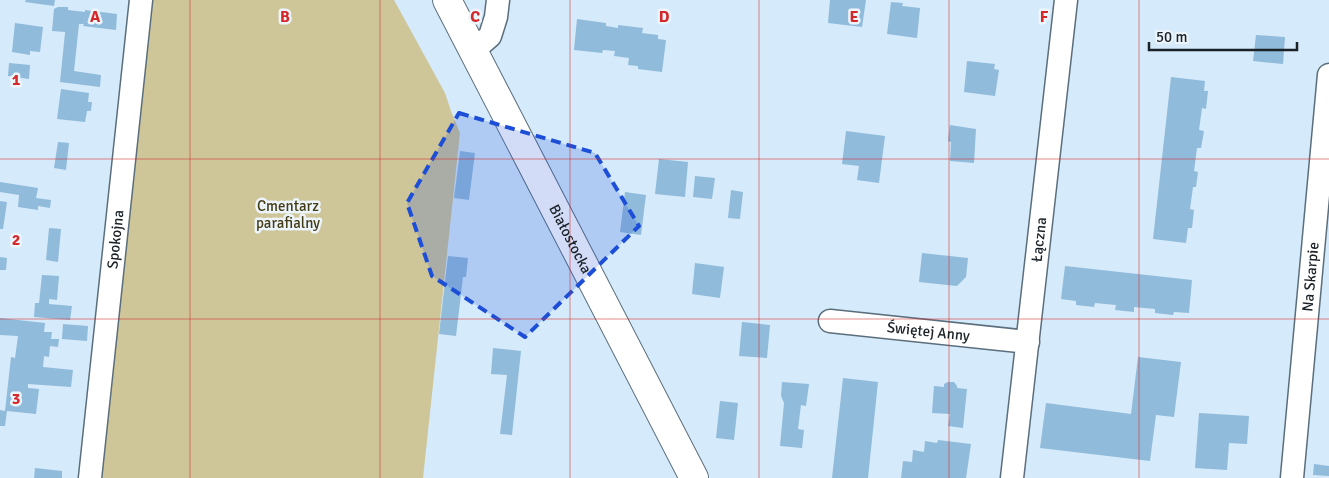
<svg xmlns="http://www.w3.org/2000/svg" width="1329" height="478" font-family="Signika,sans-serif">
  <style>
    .green { fill: #cec599 }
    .building { fill: #90bbdb }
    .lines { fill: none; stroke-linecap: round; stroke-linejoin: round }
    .minor-casing { stroke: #5b6e7c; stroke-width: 25 }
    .tertiary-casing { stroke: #5b6e7c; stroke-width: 30 }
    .minor { stroke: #fff; stroke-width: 22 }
    .tertiary { stroke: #fff; stroke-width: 28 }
    .marked { fill: #1d4ed8; fill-opacity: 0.2; stroke: #1d4ed8; stroke-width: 4; stroke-dasharray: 10 6; stroke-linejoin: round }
    .grid { fill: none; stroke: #d62828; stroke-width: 1; stroke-opacity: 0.55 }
    .labels { text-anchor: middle; stroke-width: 5; stroke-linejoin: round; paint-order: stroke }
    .park-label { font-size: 15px; fill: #443c15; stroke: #edf5fc }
    .street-label { font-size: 15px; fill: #1a2127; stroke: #edf5fc }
    .grid-label { font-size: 16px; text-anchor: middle; font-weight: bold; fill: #d62828; stroke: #edf5fc; stroke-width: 5; stroke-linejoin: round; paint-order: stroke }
  </style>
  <rect width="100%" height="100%" fill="#d5eafa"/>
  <path class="green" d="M149,0H394L445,93L451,111L460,133L423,478H97Z"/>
  <g class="building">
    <path d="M26,0H55L54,6L25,2Z"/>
    <path d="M830,0H866L862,27L828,23Z"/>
    <path d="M891,2L903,3L902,6L920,8L917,38L887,34Z"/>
    <path d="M58,7H68V10L85,12V10L117,14L116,30L83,26L84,24H79L74,71L101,75L100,87L60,82L65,33V32L52,31L54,9Z"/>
    <path d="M577,19L606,23V26L618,28V25L643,28L642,33L658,35V39L666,40L662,72L638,69V66L628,65L629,58L614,56L615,51L603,50L602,53L574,50Z"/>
    <path d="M15,23L43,27L40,52L30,51V55L12,52Z"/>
    <path d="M1256,35L1285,37L1283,64L1253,61Z"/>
    <path d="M967,61L995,64L994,69L999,70L995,96L964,92Z"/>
    <path d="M9,63L30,65L29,79L8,76Z"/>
    <path d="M1171,77L1205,81L1204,91H1208L1206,109L1202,108L1199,130L1204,131L1201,148H1197L1194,171L1198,172L1196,187H1193L1190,209L1194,210L1192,228H1188L1186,243L1153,239Z"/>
    <path d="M61,89L89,93L88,102H92L91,111H87L85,122L57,119Z"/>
    <path d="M950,125L976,129L974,163L950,161L951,142L948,141Z"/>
    <path d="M846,131L885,136L879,183L857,180L859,166L842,164Z"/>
    <path d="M58,142L69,143L66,170L54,168Z"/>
    <path d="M460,151L475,153L469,200L454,198Z"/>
    <path d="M659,159L688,162L685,197L655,194Z"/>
    <path d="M695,176L715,178L712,199L693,197Z"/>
    <path d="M0,182L38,188L36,198L51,200L50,208L38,206V210L18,207L19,195L0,192Z"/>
    <path d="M731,190L743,192L740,219L728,218Z"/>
    <path d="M625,192L646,195L641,235L620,232Z"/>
    <path d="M0,201L7,202L3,229H0Z"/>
    <path d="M49,228L61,229L58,262L46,260Z"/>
    <path d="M922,253L968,258L966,277L957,286L919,282Z"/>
    <path d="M448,256L468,258L466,277H463L456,336L439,334Z"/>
    <path d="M0,257L7,258L6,270H0Z"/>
    <path d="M695,263L724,267L720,298L692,294Z"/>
    <path d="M1065,266L1192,280L1189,313L1174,312L1173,315L1155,313V309L1134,307V312L1115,310L1116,305L1095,303L1094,307L1076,305V301L1061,299Z"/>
    <path d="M42,275L59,276L57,300L49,299V304L72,306L70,320L34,317L35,303H39Z"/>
    <path d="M0,318L45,323L44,332H52L51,339H59L58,347L50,346L49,357L44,356L43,367L73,370L71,387L28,384V388L39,389L36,414L7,411L5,426H0V410L5,411L11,357L15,358L18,336L0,335Z"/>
    <path d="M742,322L770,325L767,358L739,356Z"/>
    <path d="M63,324L88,326L87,341L62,339Z"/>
    <path d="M493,348L521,351L512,435L500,434L507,375L491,374Z"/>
    <path d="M1138,357L1181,362L1174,417L1156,415L1150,461L1040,448L1046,403L1131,414Z"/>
    <path d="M843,378L878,382L868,478H832Z"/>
    <path d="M782,382L809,384L806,406L801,405L798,429L804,430L802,448L780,446L784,403L781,396Z"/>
    <path d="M948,382H954L957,386V388L967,389L963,428L948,426L950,414L932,413L934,386L944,387V384Z"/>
    <path d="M720,401L738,403L734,440L716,438Z"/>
    <path d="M1199,413L1249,416L1247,444L1229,443L1227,470L1195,468Z"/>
    <path d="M938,440L971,444L966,478H901L903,461L912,462L913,450L924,452L925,441L937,443Z"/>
    <path d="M1314,464L1329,466V476L1313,475Z"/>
    <path d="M35,468L62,471V478H34Z"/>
  </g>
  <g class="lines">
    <g class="minor-casing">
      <g id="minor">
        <path d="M474,50L490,36L496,17L498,0"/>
        <path id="s1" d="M830,321L1028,342"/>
        <path id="s2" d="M90,478L141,0"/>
        <path id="s3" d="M1012,478L1066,0"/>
        <path id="s4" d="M1292,478L1329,75"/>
      </g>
    </g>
    <g class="tertiary-casing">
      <g id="tertiary">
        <path id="s5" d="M447,0L694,478"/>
      </g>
    </g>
    <use href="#minor" class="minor"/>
    <use href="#tertiary" class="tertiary"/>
  </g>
  <path class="marked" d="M459,113L595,153L639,226L525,337L432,276L407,203Z"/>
  <path class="grid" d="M190,0V478M380,0V478M570,0V478M759,0V478M949,0V478M1139,0V478M0,159H1329M0,319H1329"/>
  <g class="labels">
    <g class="park-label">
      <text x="288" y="211">Cmentarz<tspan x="288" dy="17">parafialny</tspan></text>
    </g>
    <g class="street-label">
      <text dy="5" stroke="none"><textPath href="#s2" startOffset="240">Spokojna</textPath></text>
      <text dy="5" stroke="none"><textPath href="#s5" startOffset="269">Białostocka</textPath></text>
      <text dy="5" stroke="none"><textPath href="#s3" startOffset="240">Łączna</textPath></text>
      <text dy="5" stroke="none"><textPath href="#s4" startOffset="202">Na Skarpie</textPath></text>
      <text dy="5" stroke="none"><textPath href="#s1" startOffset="99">Świętej Anny</textPath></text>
    </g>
  </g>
  <g class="grid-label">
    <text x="95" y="22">A</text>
    <text x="285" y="22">B</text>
    <text x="475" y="22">C</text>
    <text x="664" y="22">D</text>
    <text x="854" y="22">E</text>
    <text x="1044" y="22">F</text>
    <text x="16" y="85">1</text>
    <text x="16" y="245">2</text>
    <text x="16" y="404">3</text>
  </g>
  <path d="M1149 42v8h148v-8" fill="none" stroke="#1a2127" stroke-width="2.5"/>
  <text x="1156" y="42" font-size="15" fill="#1a2127" stroke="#edf5fc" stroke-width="4" paint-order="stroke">50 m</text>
</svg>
